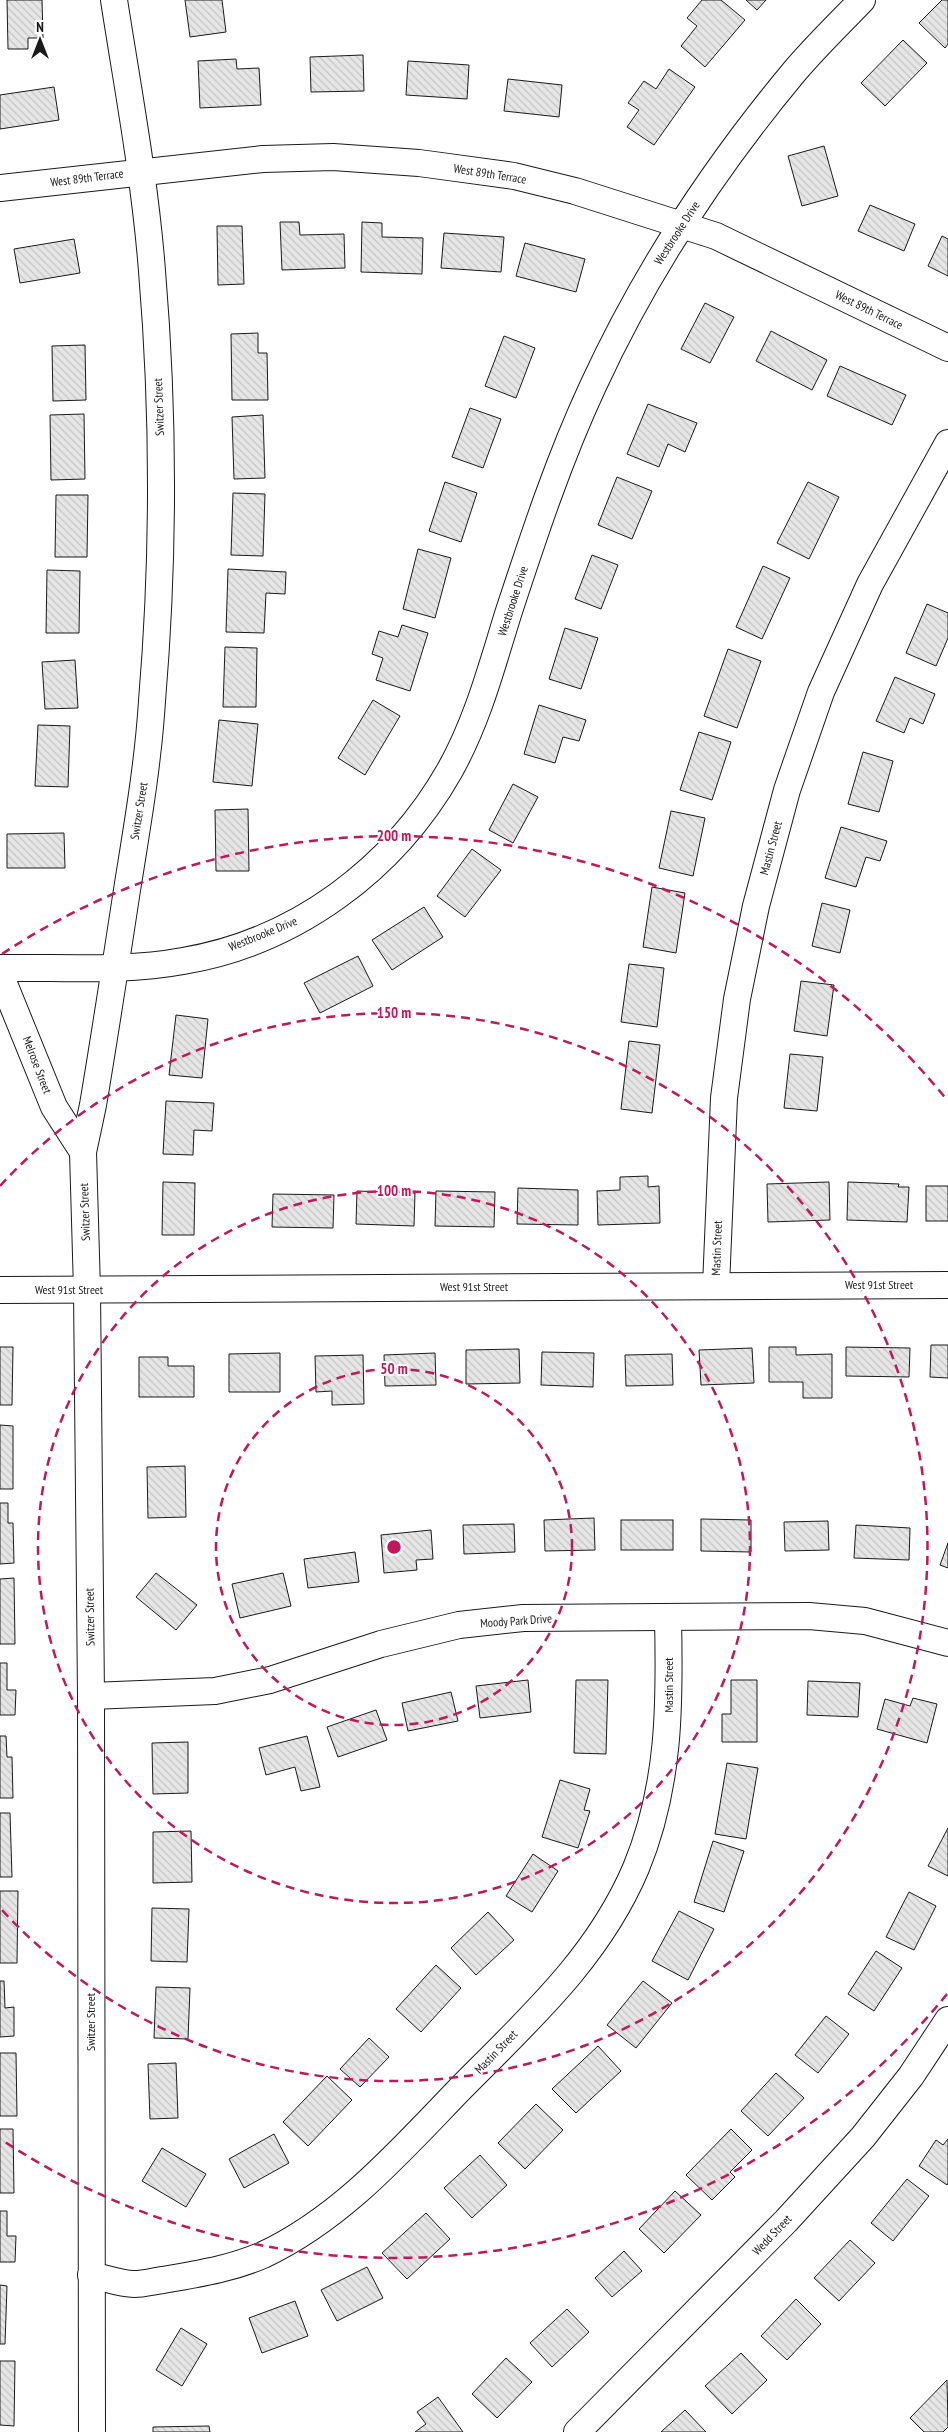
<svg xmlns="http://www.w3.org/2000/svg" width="948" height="2432" font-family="'PT Sans Narrow',sans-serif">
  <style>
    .building { fill: url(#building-back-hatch); stroke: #1a1a1a }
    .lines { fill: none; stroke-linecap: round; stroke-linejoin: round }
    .minor-casing { stroke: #1a1a1a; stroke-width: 28 }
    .minor { stroke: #fff; stroke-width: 26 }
    .ring { fill: none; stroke: #c2185b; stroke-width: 2.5; stroke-dasharray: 9 6 }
    .labels { text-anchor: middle; stroke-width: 4; stroke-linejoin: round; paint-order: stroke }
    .street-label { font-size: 12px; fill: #1a1a1a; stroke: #fff }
    .centre { fill: #c2185b; stroke: #fff; stroke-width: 2.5 }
    .ring-label { font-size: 15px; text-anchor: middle; font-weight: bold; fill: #c2185b; stroke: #fff; stroke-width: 4; stroke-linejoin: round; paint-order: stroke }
  </style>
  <defs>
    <pattern id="building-back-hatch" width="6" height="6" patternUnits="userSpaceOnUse" patternTransform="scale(1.25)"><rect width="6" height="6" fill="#e6e6e6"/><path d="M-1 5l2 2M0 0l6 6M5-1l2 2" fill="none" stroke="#c5c5c5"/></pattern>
  </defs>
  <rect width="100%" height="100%" fill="#fff"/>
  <g class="building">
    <path d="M7,0H42L43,38H28V49H8Z"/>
    <path d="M185,0H222L226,32L190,37Z"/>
    <path d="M702,0H721L745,20L705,67L681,46L697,26L687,18Z"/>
    <path d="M746,0H766L757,10Z"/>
    <path d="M942,0H948V44L945,48L919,23Z"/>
    <path d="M903,40L927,63L885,106L861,83Z"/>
    <path d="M363,55L364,91L311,92L310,57Z"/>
    <path d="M236,59L237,69L259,68L261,105L200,108L198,61Z"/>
    <path d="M408,61L469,65L467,99L406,95Z"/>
    <path d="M669,69L695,87L654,145L627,127L639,110L628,103L644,81L656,89Z"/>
    <path d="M508,79L562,85L559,117L504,111Z"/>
    <path d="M54,87L59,120L0,129V95Z"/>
    <path d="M824,146L838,196L802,206L788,156Z"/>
    <path d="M870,205L915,224L904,251L858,231Z"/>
    <path d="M280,222H299L300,235L344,234L345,268L282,270Z"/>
    <path d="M362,222L382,223V237L423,238L422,274L361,272Z"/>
    <path d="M217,226H242L244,284L218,285Z"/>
    <path d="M444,233L504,237L501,272L441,268Z"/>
    <path d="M942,236L948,239V276L928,266Z"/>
    <path d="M74,239L80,273L20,283L14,249Z"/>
    <path d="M525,243L585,259L576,292L516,276Z"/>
    <path d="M705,303L734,317L710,363L681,349Z"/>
    <path d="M771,331L827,360L812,390L756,361Z"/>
    <path d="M258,333V353H267L268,400H232L231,334Z"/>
    <path d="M504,336L535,348L516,398L485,386Z"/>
    <path d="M85,345L86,400L53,401L52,346Z"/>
    <path d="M840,366L906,395L892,425L827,396Z"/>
    <path d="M648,404L697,423L685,452L668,444L659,467L627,454Z"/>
    <path d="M470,408L501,419L483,468L452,457Z"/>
    <path d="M84,414L85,479L51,480L50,415Z"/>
    <path d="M263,415L265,478L234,479L232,417Z"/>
    <path d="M617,477L652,491L632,539L598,525Z"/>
    <path d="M445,482L477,493L461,542L429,531Z"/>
    <path d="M808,482L839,497L809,559L777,543Z"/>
    <path d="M233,493L265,494L263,556L231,555Z"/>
    <path d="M56,495H88L87,557H55Z"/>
    <path d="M418,549L451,558L435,618L403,609Z"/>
    <path d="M592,555L618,565L601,609L575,599Z"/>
    <path d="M763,566L790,578L762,639L736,627Z"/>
    <path d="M228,569L286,572L285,594L266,593L264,633L226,632Z"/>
    <path d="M47,570L80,571L79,633H46Z"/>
    <path d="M927,604L948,613V638L936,666L906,653Z"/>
    <path d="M402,625L428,633L410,691L376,680L383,658L372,654L379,631L398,637Z"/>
    <path d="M565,628L598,638L581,689L549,679Z"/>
    <path d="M225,647L257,648L256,707H223Z"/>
    <path d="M728,649L761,661L737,728L704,716Z"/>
    <path d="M75,660L78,708L45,709L42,662Z"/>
    <path d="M895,677L935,694L923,724L910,718L904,733L876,721Z"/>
    <path d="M373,700L400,716L365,775L338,758Z"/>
    <path d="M539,705L586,720L579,741L563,737L555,763L524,754Z"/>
    <path d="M219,720L258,724L252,786L213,782Z"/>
    <path d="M38,725L70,726L68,787L35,786Z"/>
    <path d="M699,732L731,742L712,800L680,790Z"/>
    <path d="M863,752L893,761L879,812L848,804Z"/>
    <path d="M513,784L538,797L513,843L489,830Z"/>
    <path d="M248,809L249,871H216L215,810Z"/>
    <path d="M671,811L705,818L693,876L659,868Z"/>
    <path d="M841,827L887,841L880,861L866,857L856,887L825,878Z"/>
    <path d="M64,833L65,868H7V834Z"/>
    <path d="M472,849L501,870L465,917L437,896Z"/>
    <path d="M652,887L685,893L676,953L643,947Z"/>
    <path d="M822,903L850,910L840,953L812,946Z"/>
    <path d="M424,907L443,937L392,970L372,940Z"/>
    <path d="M358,956L373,986L320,1013L304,983Z"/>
    <path d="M629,964L664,968L657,1027L621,1022Z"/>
    <path d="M801,981L834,985L827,1036L794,1031Z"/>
    <path d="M176,1015L208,1019L202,1078L169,1075Z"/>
    <path d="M629,1041L660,1045L652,1113L621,1109Z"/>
    <path d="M790,1054L823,1057L817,1111L784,1108Z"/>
    <path d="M166,1101L214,1103L212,1131L194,1130L193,1155L163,1154Z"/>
    <path d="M648,1176V1187L659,1186L660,1223L598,1225L597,1191L620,1190V1177Z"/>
    <path d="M163,1182L195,1183L194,1235H162Z"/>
    <path d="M829,1182L830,1220L768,1222L767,1184Z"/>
    <path d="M848,1182L899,1184L898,1187H909L907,1222L847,1220Z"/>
    <rect x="926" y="1186" width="22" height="35"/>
    <path d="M518,1188L578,1190V1225L517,1224Z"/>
    <path d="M357,1191L415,1193L414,1226L356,1224Z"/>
    <path d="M436,1191L495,1192L494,1227L435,1226Z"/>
    <path d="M273,1194L334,1195L333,1228L272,1227Z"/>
    <path d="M931,1345H948V1378L930,1377Z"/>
    <path d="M0,1347H13L12,1405H0Z"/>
    <path d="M769,1347H796V1355L832,1354V1398H803V1382H769Z"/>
    <path d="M846,1347L910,1348L909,1377L846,1376Z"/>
    <path d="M752,1348L754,1383L701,1385L699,1350Z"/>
    <path d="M519,1349L520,1383L466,1384V1350Z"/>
    <path d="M542,1352L594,1353L593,1387L541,1385Z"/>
    <path d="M280,1353V1392H229V1354Z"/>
    <path d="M435,1353L436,1385L385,1386L384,1355Z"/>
    <path d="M672,1354L673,1385L626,1386L625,1355Z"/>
    <path d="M363,1355L364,1404L332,1405V1391L316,1392L315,1356Z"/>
    <path d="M139,1357H168V1366H194V1397H139Z"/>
    <path d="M0,1425L13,1426V1489H0Z"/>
    <path d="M185,1466L186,1517L148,1518L147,1467Z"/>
    <path d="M0,1503H8V1523H13L14,1563L0,1564Z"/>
    <path d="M594,1518L595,1550L545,1551L544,1520Z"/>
    <path d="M701,1519L751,1520V1552L701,1551Z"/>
    <rect x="621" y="1520" width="52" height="30"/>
    <path d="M828,1521L829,1550L785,1551L784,1522Z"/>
    <path d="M514,1524L515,1552L464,1554L463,1525Z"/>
    <path d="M856,1525L910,1528L909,1560L854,1558Z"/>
    <path d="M431,1530L433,1559L416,1560L417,1570L384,1573L381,1535Z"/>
    <path d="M948,1543V1568L940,1565Z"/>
    <path d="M355,1552L359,1582L308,1588L304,1559Z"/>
    <path d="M156,1573L197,1605L176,1630L136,1597Z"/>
    <path d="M283,1573L291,1606L240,1618L232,1584Z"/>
    <path d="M14,1578L15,1644H0V1579Z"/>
    <path d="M0,1663H7V1690H16L15,1715H0Z"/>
    <path d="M528,1680L531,1712L480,1718L476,1686Z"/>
    <path d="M576,1680H608L606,1754L574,1753Z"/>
    <path d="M731,1680H757V1742H722V1714H731Z"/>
    <path d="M808,1681L860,1683L858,1717L807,1715Z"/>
    <path d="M451,1692L458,1721L408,1731L402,1703Z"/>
    <path d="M913,1698L937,1704L927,1743L877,1729L885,1699L910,1706Z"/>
    <path d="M376,1710L387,1740L338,1757L327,1727Z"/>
    <path d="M0,1736H6L7,1757H12L13,1798H0Z"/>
    <path d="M307,1736L320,1787L301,1791L295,1767L266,1775L259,1748Z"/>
    <path d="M188,1742V1793L153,1794L152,1743Z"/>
    <path d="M727,1763L758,1768L746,1839L715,1834Z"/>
    <path d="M560,1780L590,1789L584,1810L590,1811L578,1848L542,1837Z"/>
    <path d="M0,1813H10L12,1877H0Z"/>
    <path d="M948,1828V1876L928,1866Z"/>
    <path d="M191,1831L192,1882L153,1883V1832Z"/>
    <path d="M713,1841L744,1851L724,1912L694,1902Z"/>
    <path d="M533,1854L558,1871L532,1912L506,1896Z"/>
    <path d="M0,1891H18L17,1963H0Z"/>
    <path d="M909,1892L936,1906L914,1950L886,1937Z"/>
    <path d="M152,1908L189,1909L187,1962L151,1961Z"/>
    <path d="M679,1911L714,1929L688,1980L652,1961Z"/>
    <path d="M488,1912L514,1940L476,1975L451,1948Z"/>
    <path d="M876,1951L902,1968L874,2011L848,1994Z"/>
    <path d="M436,1965L461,1988L421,2032L396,2009Z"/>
    <path d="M0,1981H4L5,2008L14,2007V2036L0,2037Z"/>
    <path d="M643,1981L672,2003L636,2048L607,2025Z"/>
    <path d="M156,1987L190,1988L188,2039L154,2038Z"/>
    <path d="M826,2016L849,2034L818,2073L795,2055Z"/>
    <path d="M369,2038L389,2057L360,2087L340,2069Z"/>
    <path d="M598,2046L621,2071L576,2113L552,2089Z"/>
    <path d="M0,2053H16L17,2116H0Z"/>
    <path d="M176,2063L178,2118L150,2119L148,2064Z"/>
    <path d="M776,2073L804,2098L768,2136L741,2111Z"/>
    <path d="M327,2076L352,2100L308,2146L283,2122Z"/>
    <path d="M536,2104L563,2130L525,2169L498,2143Z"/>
    <path d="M0,2129H13L14,2193H0Z"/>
    <path d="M731,2129L752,2150L730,2172L735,2177L712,2200L686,2175Z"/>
    <path d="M274,2134L289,2163L244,2188L229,2159Z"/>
    <path d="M948,2139V2183L947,2185L919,2166L936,2140L943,2145Z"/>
    <path d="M162,2148L206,2174L186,2207L142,2181Z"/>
    <path d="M480,2155L507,2185L472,2218L444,2188Z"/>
    <path d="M907,2179L929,2196L893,2241L871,2223Z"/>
    <path d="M675,2191L701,2215L664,2253L639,2229Z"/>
    <path d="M0,2211H7V2236H16L15,2262H0Z"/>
    <path d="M426,2213L450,2239L407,2279L382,2253Z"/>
    <path d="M850,2240L875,2263L839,2301L814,2278Z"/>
    <path d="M624,2251L642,2271L612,2297L595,2278Z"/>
    <path d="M367,2267L383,2298L337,2321L321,2290Z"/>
    <path d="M0,2285L7,2286L5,2344H0Z"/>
    <path d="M796,2299L821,2324L787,2360L761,2336Z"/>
    <path d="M295,2301L308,2336L262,2353L249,2318Z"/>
    <path d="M567,2309L589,2332L552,2367L530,2343Z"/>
    <path d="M181,2328L207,2344L182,2386L156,2370Z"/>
    <path d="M741,2353L767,2380L732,2414L705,2386Z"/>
    <path d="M506,2358L532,2382L497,2418L472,2394Z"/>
    <path d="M0,2361H15L14,2426L0,2425Z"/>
    <path d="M947,2380L948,2427L943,2432H924L910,2418Z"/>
    <path d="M438,2397L463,2432H415L426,2424L417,2412Z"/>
    <path d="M685,2410L706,2432H661Z"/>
    <path d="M209,2426L210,2432H153V2427Z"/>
  </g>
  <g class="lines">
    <g class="minor-casing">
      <g id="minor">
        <path d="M0,188L263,159L333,157L419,163L514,176L575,191L716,236L948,348"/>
        <path d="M0,968C61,967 124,972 183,961C296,942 394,869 450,770C478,720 492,665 509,611C534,535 559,459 593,386C645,273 714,168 794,72C815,47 839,24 862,0"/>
        <path d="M0,974L54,1107L83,1152"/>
        <path d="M716,1286L724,1098L737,999L756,906L787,790L821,692L870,584L948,443"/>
        <path d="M0,1290L948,1285"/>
        <path d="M91,1696L215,1691L270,1680L381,1644L459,1625L523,1618L809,1616L865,1621L948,1643"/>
        <path d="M91,2275C105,2278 121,2284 134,2284C144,2284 154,2281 163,2280C197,2274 231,2269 263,2255C342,2218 401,2150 460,2089C528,2020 598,1958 636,1868C670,1786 670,1704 668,1618"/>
        <path d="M92,2432L91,1696L87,1290L83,1152L93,1105C105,1034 116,962 127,890C137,827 148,765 152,701C164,558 164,414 152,271C145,180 128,90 114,0"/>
        <path d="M577,2432L786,2221L863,2137L911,2076L948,2020"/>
      </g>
    </g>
    <use href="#minor" class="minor"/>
  </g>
  <g class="ring">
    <circle cx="394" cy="1547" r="178"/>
    <circle cx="394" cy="1547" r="356"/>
    <path d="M0 1186A534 534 0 1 1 0 1908"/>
    <path d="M947 1994A711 711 0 0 1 2 2140M2 954A711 711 0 0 1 947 1100"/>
  </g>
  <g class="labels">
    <g class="street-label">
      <text transform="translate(490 174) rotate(9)" y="4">West 89th Terrace</text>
      <text transform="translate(87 178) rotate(-7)" y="4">West 89th Terrace</text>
      <text transform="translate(677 233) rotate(-57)" y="4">Westbrooke Drive</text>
      <text transform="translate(869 310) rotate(26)" y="4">West 89th Terrace</text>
      <text transform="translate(159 407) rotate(-92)" y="4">Switzer Street</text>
      <text transform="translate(513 601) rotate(-72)" y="4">Westbrooke Drive</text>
      <text transform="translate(139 811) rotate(-81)" y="4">Switzer Street</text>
      <text transform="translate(771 848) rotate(-75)" y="4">Mastin Street</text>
      <text transform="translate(263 934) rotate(-22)" y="4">Westbrooke Drive</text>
      <text transform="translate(37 1065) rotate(69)" y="4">Melrose Street</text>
      <text transform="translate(85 1212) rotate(-92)" y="4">Switzer Street</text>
      <text transform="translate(717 1248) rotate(-88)" y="4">Mastin Street</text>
      <text x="879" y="1289">West 91st Street</text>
      <text x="474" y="1291">West 91st Street</text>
      <text x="69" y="1294">West 91st Street</text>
      <text transform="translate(90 1617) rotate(-91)" y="4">Switzer Street</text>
      <text transform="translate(516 1621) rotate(-4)" y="4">Moody Park Drive</text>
      <text transform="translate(669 1685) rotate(-90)" y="4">Mastin Street</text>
      <text transform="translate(91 2022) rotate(-90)" y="4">Switzer Street</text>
      <text transform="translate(496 2052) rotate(-46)" y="4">Mastin Street</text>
      <text transform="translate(772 2235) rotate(-46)" y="4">Wedd Street</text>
    </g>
  </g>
  <circle cx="394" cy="1547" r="8" class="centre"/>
  <g class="ring-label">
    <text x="394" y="841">200 m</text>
    <text x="394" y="1018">150 m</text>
    <text x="394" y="1196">100 m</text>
    <text x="394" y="1374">50 m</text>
  </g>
  <g transform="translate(40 40)" stroke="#ffffff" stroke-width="4" paint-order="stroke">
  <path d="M0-4L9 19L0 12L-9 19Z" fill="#1a1a1a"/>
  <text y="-8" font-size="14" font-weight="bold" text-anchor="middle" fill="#1a1a1a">N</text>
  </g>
</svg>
